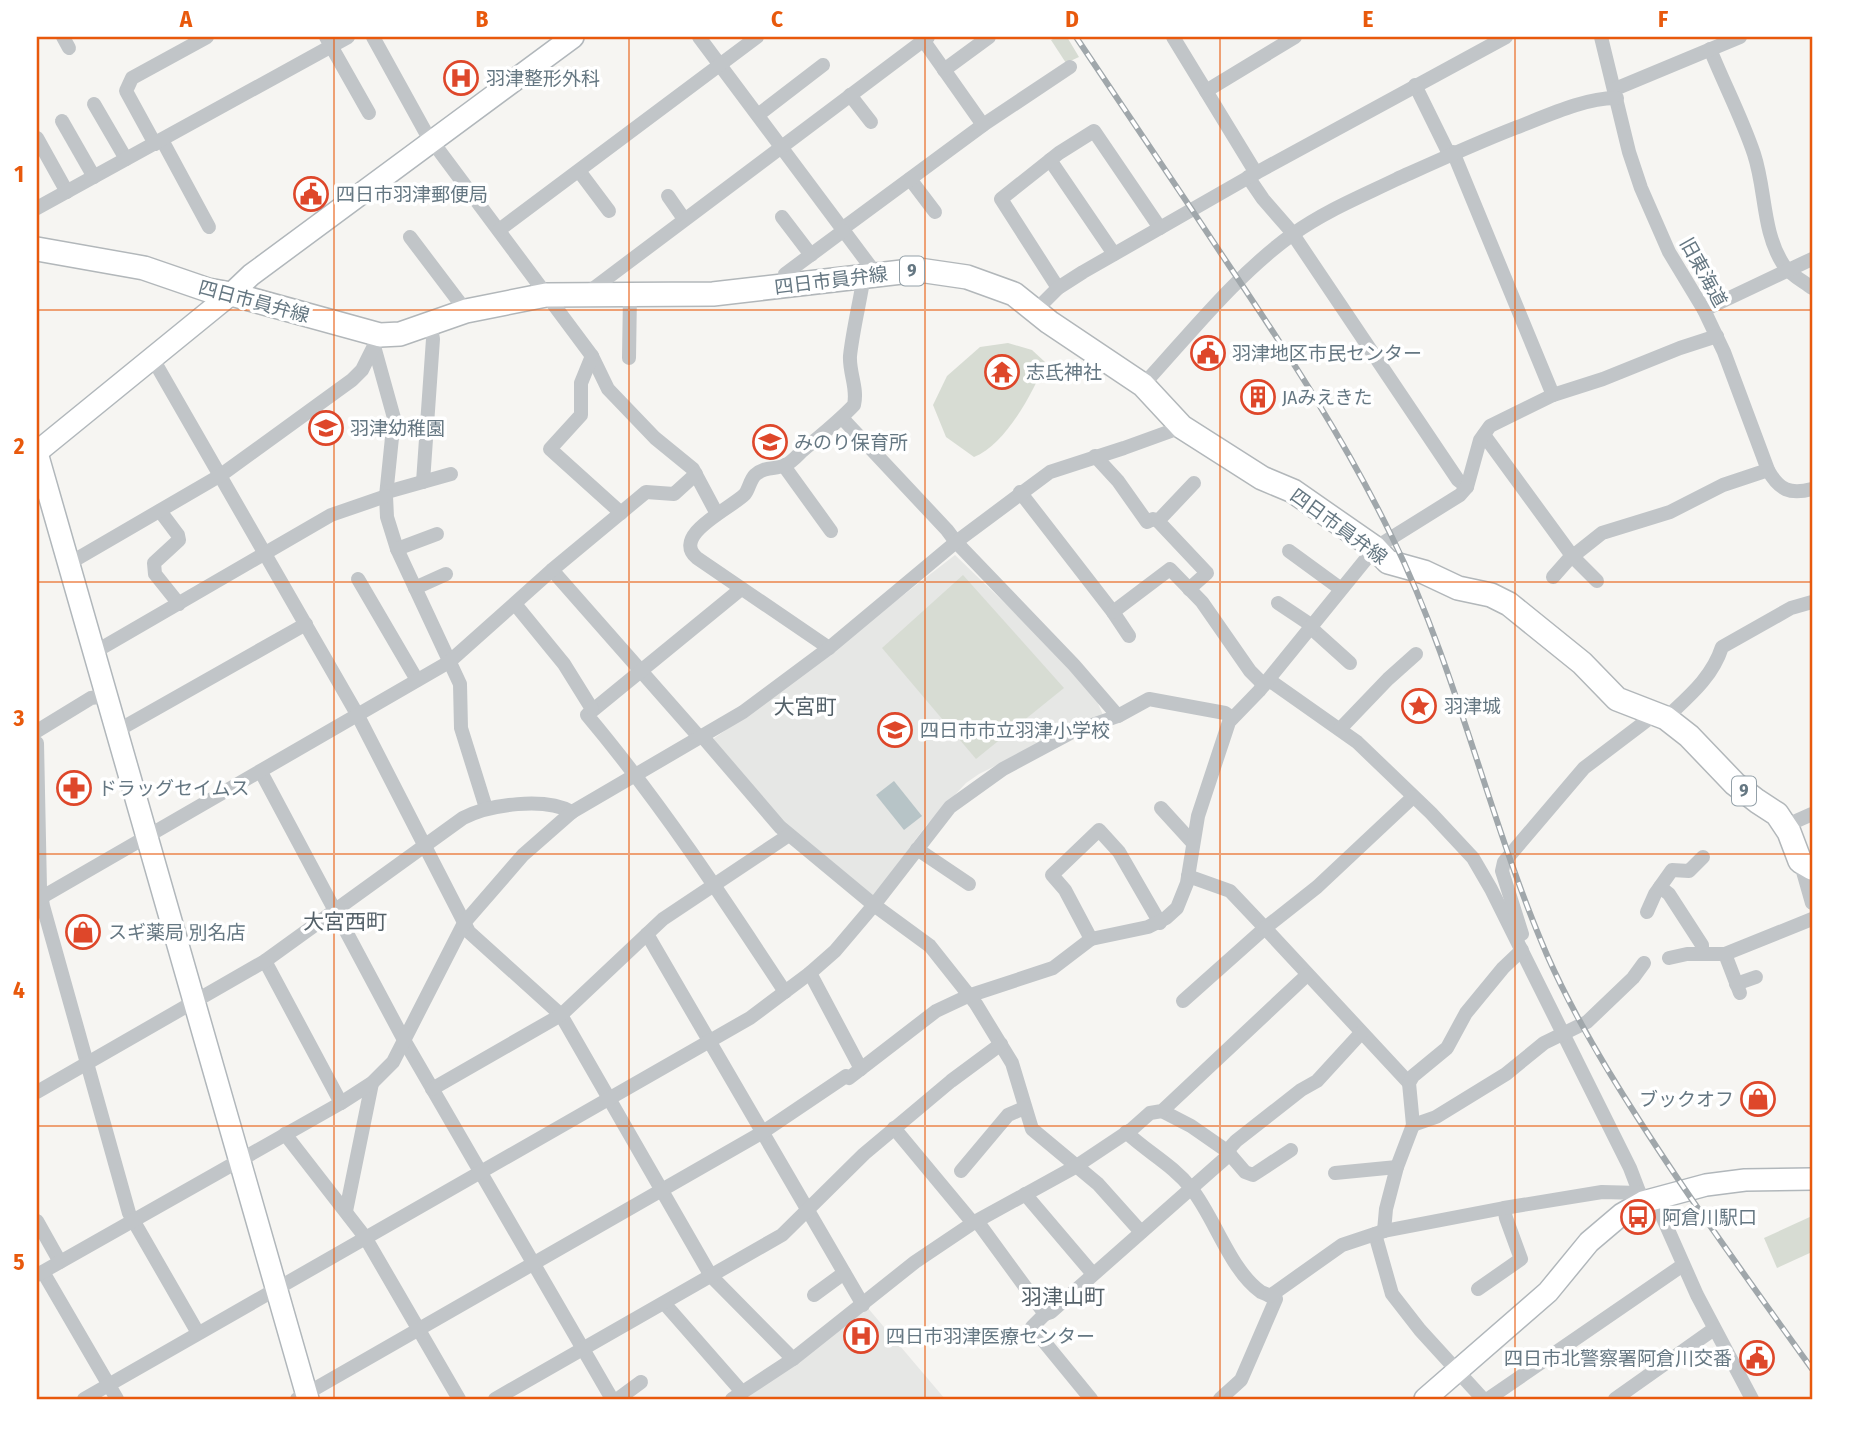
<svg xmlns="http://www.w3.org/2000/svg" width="1849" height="1436" font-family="'Fira Sans Condensed','Noto Sans JP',sans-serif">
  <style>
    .built { fill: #e6e7e5 }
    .green { fill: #d7dcd3 }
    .water { fill: #b7c4c7 }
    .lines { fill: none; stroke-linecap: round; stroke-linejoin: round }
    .secondary-casing { stroke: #b1b7bb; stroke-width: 24 }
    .primary-casing { stroke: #b2b7ba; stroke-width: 26 }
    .street { stroke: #c1c5c8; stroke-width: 14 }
    .secondary { stroke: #fff; stroke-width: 21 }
    .primary { stroke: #fff; stroke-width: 23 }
    .rail-casing { stroke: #a0a7ab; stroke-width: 6 }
    .rail { stroke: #fff; stroke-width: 3.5; stroke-dasharray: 10; stroke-linecap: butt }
    .grid { fill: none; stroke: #e8590c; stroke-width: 2; stroke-opacity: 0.55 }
    .labels { text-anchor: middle; stroke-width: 7; stroke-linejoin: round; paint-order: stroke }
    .shield { fill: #fff; stroke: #93a0a8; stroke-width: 2 }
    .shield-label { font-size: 18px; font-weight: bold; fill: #657782 }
    .poi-label { font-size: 19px; fill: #657782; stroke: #fff; text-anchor: start }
    .street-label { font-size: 19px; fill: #657782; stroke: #fff }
    .neighbourhood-label { font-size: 21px; fill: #536068; stroke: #fff }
    .neatline { fill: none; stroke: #e8590c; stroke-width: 2.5 }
    .grid-label { font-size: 23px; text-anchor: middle; font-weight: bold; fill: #e8590c }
  </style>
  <rect width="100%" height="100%" fill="#f6f5f2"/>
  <g class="built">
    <path d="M955,555L1047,644L1095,697L1103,715L1083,722L979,774L966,783L925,827L874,896L780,819L713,739L763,704Z"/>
    <path d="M867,1307L945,1399H739Z"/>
  </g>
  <g class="green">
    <path d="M1057,37H1067L1079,57L1066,63L1051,40Z"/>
    <path d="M1008,343L1032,350L1045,362C1034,392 1005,445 974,457L946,437L933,405L947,376L980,347Z"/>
    <path d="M963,575L1064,688L976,759L882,648Z"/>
    <path d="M1812,1216V1252L1777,1268L1764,1238Z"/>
  </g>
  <path class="water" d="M894,781L922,816L904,830L876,795Z"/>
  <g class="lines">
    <g class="secondary-casing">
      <g id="secondary">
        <path d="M37,452L231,294L251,275L573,37"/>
        <path d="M37,453L308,1399"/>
        <path d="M1425,1399L1548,1292L1589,1242L1622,1214L1643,1202L1706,1185L1745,1180L1812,1179"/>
      </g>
    </g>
    <g class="primary-casing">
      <path id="primary" d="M37,249L144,268L208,290L231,294L380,335L400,334L466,311L546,295L713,294L919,270L967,277L1014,294L1049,322L1143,385L1182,427L1262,478L1293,491L1375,548L1388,562L1424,572L1458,588L1491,595L1509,604L1582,663L1617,699L1666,718L1689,736L1735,784L1757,801L1777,814L1789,832L1800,861L1812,868"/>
    </g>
    <g class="street">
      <path d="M63,37L69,48"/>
      <path d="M326,37L369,113"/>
      <path d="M373,37L426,133L592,356L608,389L655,438L693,469L717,514"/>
      <path d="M699,37L876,274"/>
      <path d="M921,37L983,125L1070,67"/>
      <path d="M1173,37L1256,173"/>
      <path d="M1601,37L1629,152L1641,188L1669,252L1704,310L1724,352L1768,470C1779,490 1790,495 1812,489"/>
      <path d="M1710,49C1724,84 1742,118 1754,154C1766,190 1762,231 1783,264C1789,274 1803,281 1812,288"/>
      <path d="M944,70L989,37"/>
      <path d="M1415,85L1449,154"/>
      <path d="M1615,89L1740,37"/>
      <path d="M1206,91L1295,37"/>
      <path d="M850,95L871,122"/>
      <path d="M94,104L126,159"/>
      <path d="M758,115L823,65"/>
      <path d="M62,121L94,177"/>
      <path d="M37,138L67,192"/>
      <path d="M162,140L209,227"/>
      <path d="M155,144L126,91L132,78L207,37"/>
      <path d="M1453,152L1553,395"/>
      <path d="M1050,160L1114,254"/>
      <path d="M579,171L609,211"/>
      <path d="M1248,177L1263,199L1290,230L1458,480L1467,487"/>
      <path d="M910,179L935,212"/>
      <path d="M668,196L684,219"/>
      <path d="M37,208L348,37"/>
      <path d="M782,217L811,255"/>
      <path d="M842,229L983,125"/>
      <path d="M499,230L757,37"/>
      <path d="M410,237L466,311"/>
      <path d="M785,274L843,231"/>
      <path d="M1058,288L1001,199L1059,153L1094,131L1160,228"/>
      <path d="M586,294L928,37"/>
      <path d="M1036,310L1058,288L1083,272L1256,173L1506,37"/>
      <path d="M1704,310L1812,259"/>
      <path d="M374,346L394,418L386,496L387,517L397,549L460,684L461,728L486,808"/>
      <path d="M592,356L581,383V415L550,449L621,513"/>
      <path d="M629,358L630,294"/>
      <path d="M153,359L357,714L469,932L561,1015L711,1276L793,1359"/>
      <path d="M1143,385C1190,334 1236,275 1293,234C1325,211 1362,196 1397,179C1437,161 1474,144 1515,128C1544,117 1586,97 1617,98"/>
      <path d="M842,418L947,530L956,542L1074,665L1118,716"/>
      <path d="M1484,435L1573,557L1597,581"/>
      <path d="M1095,456L1118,481L1147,522L1153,519L1158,521"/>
      <path d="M784,466L831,531"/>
      <path d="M423,482L433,339L430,323"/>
      <path d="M387,492L451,474"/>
      <path d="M1020,492L1113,612L1129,636"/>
      <path d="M160,511L178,535L179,540L154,563L155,574L179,604"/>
      <path d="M397,549L437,534"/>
      <path d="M1289,551L1341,589"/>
      <path d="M68,564L221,475L352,380L362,370L376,342"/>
      <path d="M552,570L700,738"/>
      <path d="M1553,577L1568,560L1602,533L1670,512L1723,485L1768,470"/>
      <path d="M358,579L417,680"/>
      <path d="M415,588L446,574"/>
      <path d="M741,589L587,715C660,802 722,896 785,992"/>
      <path d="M1189,589L1207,573L1158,521L1194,483"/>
      <path d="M1278,603L1311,625"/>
      <path d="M515,604L564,664L592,709"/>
      <path d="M1113,612L1170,569L1202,602L1250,671L1264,685"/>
      <path d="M1310,627L1350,663"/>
      <path d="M829,648L697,558C670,535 732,508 745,494C749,489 750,480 755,475C764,466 776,470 785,465C791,463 797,456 802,451C820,436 838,422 854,405C858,388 849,373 850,356C853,329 860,302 864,275"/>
      <path d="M93,653L331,515L386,496"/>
      <path d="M1269,680L1357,742L1431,813L1473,858L1491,889L1630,1168L1643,1202"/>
      <path d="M1666,718C1688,697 1712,678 1722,647L1791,608L1812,602"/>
      <path d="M1340,729L1388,679L1416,654"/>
      <path d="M37,731L91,698L105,696"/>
      <path d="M115,732L306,624"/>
      <path d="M702,736L780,827L874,905L930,946L976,1004L1012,1063L1032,1129L1098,1184L1141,1232"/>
      <path d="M37,743L40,888L43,906L129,1213L198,1333"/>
      <path d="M261,772L404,1040L612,1399"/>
      <path d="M1161,808L1192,842"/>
      <path d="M1785,826L1812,814"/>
      <path d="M917,849L969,884"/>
      <path d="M1800,861L1812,903"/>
      <path d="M1660,887L1669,894L1702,945V954"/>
      <path d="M37,900L449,662L552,570L646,492L674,494L696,474"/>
      <path d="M1647,912L1655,894L1672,870L1689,871L1703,857"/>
      <path d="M647,934L863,1305"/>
      <path d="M1522,934L1502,871L1504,862L1584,768L1654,715"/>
      <path d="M1091,939L1065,890L1052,875L1099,830L1119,852L1160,923"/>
      <path d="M1725,954L1740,993"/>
      <path d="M1669,958L1687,954H1725L1812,919"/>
      <path d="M265,961L341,1103"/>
      <path d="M810,973L861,1069"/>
      <path d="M1736,984L1756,977"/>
      <path d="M1183,1001L1265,928L1230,891L1188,876"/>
      <path d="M1409,1083L1265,928L1317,887L1413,797"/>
      <path d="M432,1089L561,1015L663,919L789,835"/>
      <path d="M37,1092L265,961L463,818C490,804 545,797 572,812"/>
      <path d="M1162,1111L1191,1126L1227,1151"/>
      <path d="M1413,1125L1436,1117L1506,1074L1544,1043L1587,1022L1633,978L1644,963"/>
      <path d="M894,1128L973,1223"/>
      <path d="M1126,1132C1147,1152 1173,1165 1191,1188C1215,1218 1230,1270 1261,1292C1266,1294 1271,1296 1276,1299L1241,1380L1220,1399"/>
      <path d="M285,1134L365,1237L459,1399"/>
      <path d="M1291,1150L1253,1175L1245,1172L1227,1151L1236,1141L1301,1090L1317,1081L1361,1033"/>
      <path d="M961,1171L1008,1115L1024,1108"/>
      <path d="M1335,1173L1397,1167"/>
      <path d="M1025,1194L1093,1274"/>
      <path d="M1654,1198L1697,1295L1752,1399"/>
      <path d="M346,1211L372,1083"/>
      <path d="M37,1221L60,1262"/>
      <path d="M977,1221L1045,1314L1032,1327L1091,1399"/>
      <path d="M1384,1231L1386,1209L1397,1167L1413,1125L1409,1083L1413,1076L1447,1048L1466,1013L1503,968L1522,950"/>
      <path d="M1375,1234L1392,1294L1420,1330L1483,1399"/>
      <path d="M43,1272L117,1399"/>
      <path d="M37,1275L341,1103L372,1083L393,1062L464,923L523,855L572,812L743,712L829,648L956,542L1050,472L1124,448L1182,427"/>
      <path d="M1478,1289L1521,1259L1506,1218L1504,1208"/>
      <path d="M814,1295L844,1273"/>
      <path d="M1270,1296L1342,1245L1384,1231L1504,1208L1602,1192L1640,1193"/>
      <path d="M664,1303L742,1392"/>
      <path d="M1045,1314L1051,1312L1230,1154"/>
      <path d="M84,1399L750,1018L810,973L835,951L874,905L950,807L1003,769L1072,732L1118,716L1149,699L1225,713L1232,718"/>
      <path d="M297,1399L763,1132L846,1076L849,1078L936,1011L968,996L1053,968L1091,939L1148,927L1166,918L1177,908L1187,883L1198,816L1229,722L1259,691L1375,548L1460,495L1467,487L1480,440L1490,426L1553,395L1603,379L1680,348L1717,336"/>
      <path d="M495,1399L782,1235L864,1154L951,1081L1001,1044"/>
      <path d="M618,1399L641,1382"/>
      <path d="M732,1399L793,1359L915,1262L973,1223L1075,1167L1132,1129L1150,1113L1162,1111L1307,975"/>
      <path d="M1488,1399L1683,1265"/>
      <path d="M1615,1399L1714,1329"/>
    </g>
    <use href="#secondary" class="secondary"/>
    <use href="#primary" class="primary"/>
    <g class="rail-casing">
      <path id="rail" d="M1076,37C1127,113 1179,190 1230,267C1289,355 1346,442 1392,537C1458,672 1488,818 1547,955C1573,1014 1606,1069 1641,1123C1695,1207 1754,1288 1812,1369"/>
    </g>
    <use href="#rail" class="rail"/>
  </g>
  <path class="grid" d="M334,37V1399M629,37V1399M925,37V1399M1220,37V1399M1515,37V1399M37,310H1812M37,582H1812M37,854H1812M37,1126H1812"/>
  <defs>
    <g id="hospital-ring" transform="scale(1.75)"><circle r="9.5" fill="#fff" stroke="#de472a" stroke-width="1.5"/><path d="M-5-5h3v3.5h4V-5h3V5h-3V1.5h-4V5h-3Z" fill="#de472a"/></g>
    <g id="civic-ring" transform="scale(1.75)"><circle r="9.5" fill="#fff" stroke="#de472a" stroke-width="1.5"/><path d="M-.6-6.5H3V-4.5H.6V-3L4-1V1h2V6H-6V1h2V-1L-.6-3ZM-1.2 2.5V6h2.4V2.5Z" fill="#de472a"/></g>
    <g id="temple-ring" transform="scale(1.75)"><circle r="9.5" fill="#fff" stroke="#de472a" stroke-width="1.5"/><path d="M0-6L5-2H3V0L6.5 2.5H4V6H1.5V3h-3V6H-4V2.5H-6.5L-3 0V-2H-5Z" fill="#de472a"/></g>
    <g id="building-ring" transform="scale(1.75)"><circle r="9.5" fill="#fff" stroke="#de472a" stroke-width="1.5"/><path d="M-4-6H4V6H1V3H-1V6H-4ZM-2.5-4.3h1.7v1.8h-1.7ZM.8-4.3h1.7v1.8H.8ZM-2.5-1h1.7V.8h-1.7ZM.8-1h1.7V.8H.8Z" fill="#de472a"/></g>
    <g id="school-ring" transform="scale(1.75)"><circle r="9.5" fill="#fff" stroke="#de472a" stroke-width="1.5"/><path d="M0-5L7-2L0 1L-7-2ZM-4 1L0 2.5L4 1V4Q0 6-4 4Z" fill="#de472a"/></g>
    <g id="sight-ring" transform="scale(1.75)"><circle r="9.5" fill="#fff" stroke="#de472a" stroke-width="1.5"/><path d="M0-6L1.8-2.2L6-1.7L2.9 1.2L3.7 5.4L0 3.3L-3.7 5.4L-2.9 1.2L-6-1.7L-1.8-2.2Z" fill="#de472a"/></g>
    <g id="pharmacy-ring" transform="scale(1.75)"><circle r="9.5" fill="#fff" stroke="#de472a" stroke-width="1.5"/><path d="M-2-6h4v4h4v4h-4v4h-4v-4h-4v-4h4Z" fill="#de472a"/></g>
    <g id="shop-ring" transform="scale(1.75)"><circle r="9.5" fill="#fff" stroke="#de472a" stroke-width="1.5"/><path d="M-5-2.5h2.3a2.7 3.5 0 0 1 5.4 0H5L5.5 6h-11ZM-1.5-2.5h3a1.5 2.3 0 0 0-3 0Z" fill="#de472a"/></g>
    <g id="bus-ring" transform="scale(1.75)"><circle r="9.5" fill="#fff" stroke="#de472a" stroke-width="1.5"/><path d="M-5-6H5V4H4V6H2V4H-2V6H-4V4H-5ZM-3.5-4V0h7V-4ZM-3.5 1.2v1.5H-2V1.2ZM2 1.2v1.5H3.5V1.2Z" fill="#de472a"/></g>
  </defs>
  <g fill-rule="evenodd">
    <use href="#hospital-ring" x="461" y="78"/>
    <use href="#civic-ring" x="311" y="194"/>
    <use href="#civic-ring" x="1208" y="353"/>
    <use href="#temple-ring" x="1002" y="372"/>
    <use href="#building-ring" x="1258" y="397"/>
    <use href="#school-ring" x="326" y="428"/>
    <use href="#school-ring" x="770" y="442"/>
    <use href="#sight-ring" x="1419" y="706"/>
    <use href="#school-ring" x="895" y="730"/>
    <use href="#pharmacy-ring" x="74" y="788"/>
    <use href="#shop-ring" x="83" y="932"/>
    <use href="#shop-ring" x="1758" y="1099"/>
    <use href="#bus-ring" x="1638" y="1217"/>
    <use href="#hospital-ring" x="861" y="1336"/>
    <use href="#civic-ring" x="1757" y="1358"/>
  </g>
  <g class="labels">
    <g class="shield">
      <rect x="900" y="256.5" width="24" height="29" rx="5"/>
      <rect x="1732" y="776.5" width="24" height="29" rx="5"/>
    </g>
    <g class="shield-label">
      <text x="912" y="277">9</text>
      <text x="1744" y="797">9</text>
    </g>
    <g class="poi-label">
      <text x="486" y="85">羽津整形外科</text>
      <text x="336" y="201">四日市羽津郵便局</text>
      <text x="1232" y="360">羽津地区市民センター</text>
      <text x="1026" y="379">志氐神社</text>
      <text x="1282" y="404">JAみえきた</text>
      <text x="350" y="435">羽津幼稚園</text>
      <text x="794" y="449">みのり保育所</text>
      <text x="1444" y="713">羽津城</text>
      <text x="920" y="737">四日市市立羽津小学校</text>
      <text x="98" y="795">ドラッグセイムス</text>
      <text x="108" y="939">スギ薬局 別名店</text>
      <text x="1734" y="1106" text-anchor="end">ブックオフ</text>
      <text x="1662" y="1224">阿倉川駅口</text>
      <text x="886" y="1343">四日市羽津医療センター</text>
      <text x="1732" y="1365" text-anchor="end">四日市北警察署阿倉川交番</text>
    </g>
    <g class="street-label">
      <text transform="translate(1704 272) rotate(61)" y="7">旧東海道</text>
      <text transform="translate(831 280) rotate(-7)" y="7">四日市員弁線</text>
      <text transform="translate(254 301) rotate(15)" y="7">四日市員弁線</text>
      <text transform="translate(1339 526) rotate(36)" y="7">四日市員弁線</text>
    </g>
    <g class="neighbourhood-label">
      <text x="805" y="714">大宮町</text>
      <text x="345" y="929">大宮西町</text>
      <text x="1063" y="1304">羽津山町</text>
    </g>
  </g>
  <rect width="1849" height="1436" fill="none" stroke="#ffffff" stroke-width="77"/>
  <rect x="38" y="38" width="1773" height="1360" class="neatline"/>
  <g class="grid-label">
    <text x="186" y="27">A</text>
    <text x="482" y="27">B</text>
    <text x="777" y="27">C</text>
    <text x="1072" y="27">D</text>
    <text x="1368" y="27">E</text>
    <text x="1663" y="27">F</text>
    <text x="19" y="182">1</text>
    <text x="19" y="454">2</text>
    <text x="19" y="726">3</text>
    <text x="19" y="998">4</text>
    <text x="19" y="1270">5</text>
  </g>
</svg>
